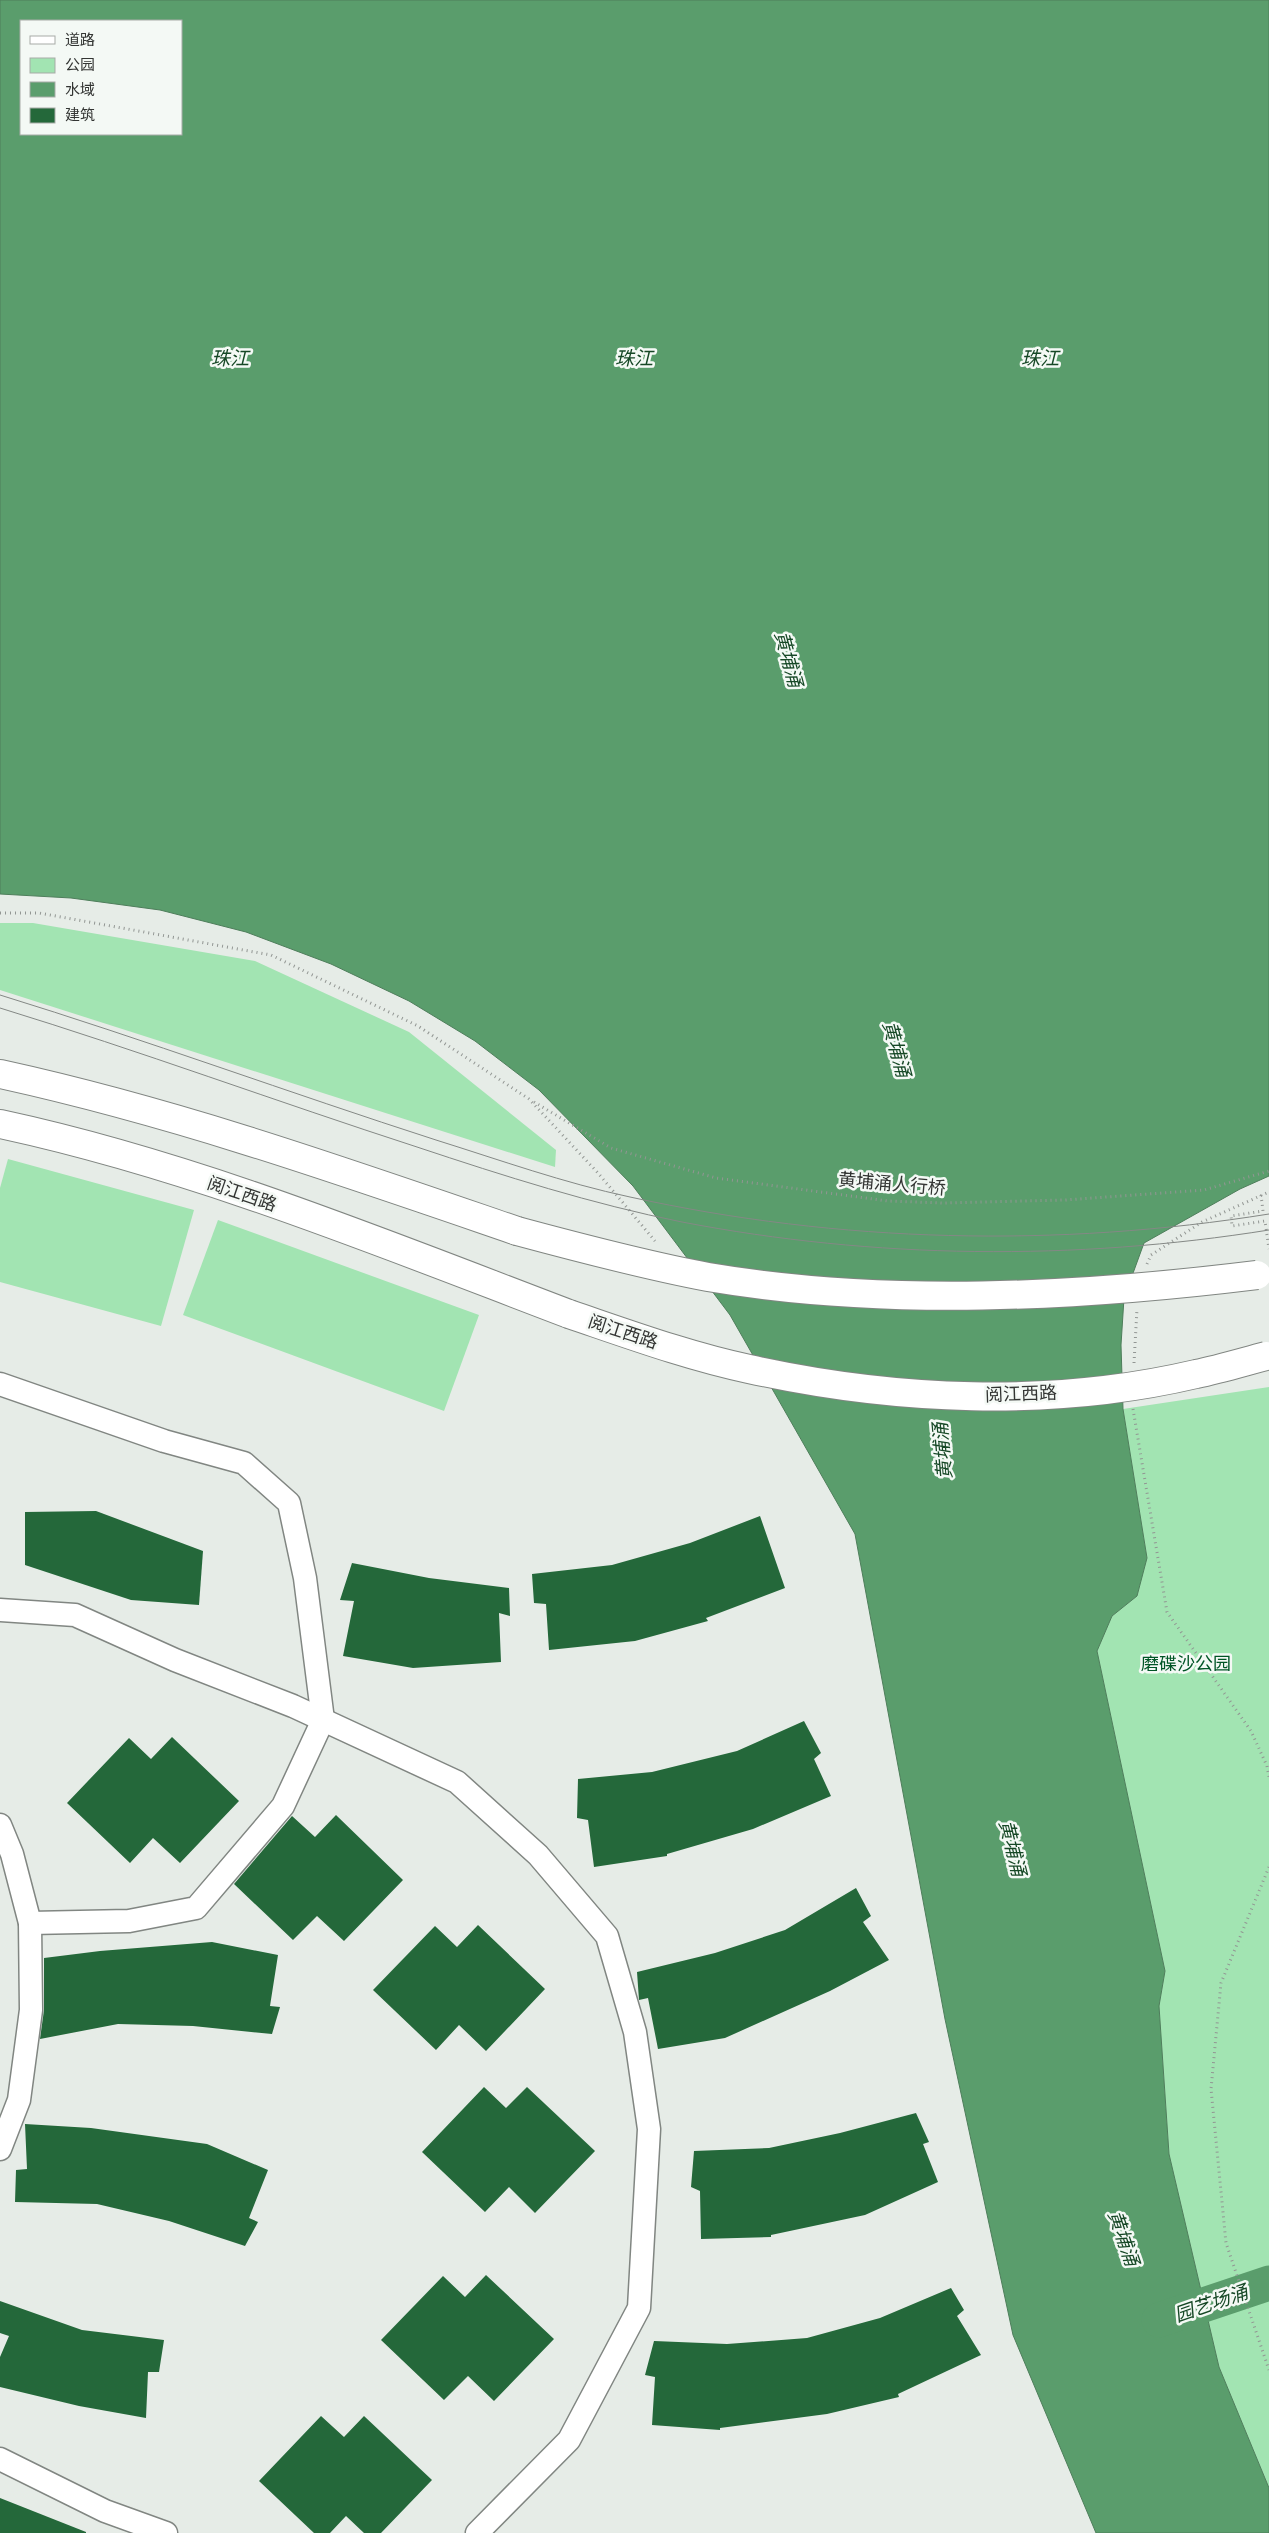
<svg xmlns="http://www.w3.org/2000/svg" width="1269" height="2533" font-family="'Noto Sans','Noto Sans SC',sans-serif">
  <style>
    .green { fill: #a2e4b2 }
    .water { fill: #5a9d6c; stroke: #4e7e5b; fill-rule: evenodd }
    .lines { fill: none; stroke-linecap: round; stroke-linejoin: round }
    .river { stroke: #5a9d6c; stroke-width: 35 }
    .building { fill: #24683a }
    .minor-casing { stroke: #818682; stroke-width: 25 }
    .secondary-casing { stroke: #818682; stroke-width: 30 }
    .path { stroke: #929693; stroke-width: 3; stroke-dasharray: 1 4; stroke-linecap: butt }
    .minor { stroke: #fff; stroke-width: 22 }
    .secondary { stroke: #fff; stroke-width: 28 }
    .tram { stroke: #848885; stroke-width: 1 }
    .secondary-bridge-casing { stroke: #818682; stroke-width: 30; stroke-linecap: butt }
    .secondary-bridge { stroke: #fff; stroke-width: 28 }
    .labels { text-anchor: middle; stroke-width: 5; stroke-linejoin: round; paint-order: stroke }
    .street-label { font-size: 18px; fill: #333533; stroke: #f4f9f5 }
    .park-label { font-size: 18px; fill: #015526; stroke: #f4f9f5 }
    .water-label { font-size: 19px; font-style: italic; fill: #164826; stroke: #f4f9f5 }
  </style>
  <rect width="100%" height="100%" fill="#e6ece7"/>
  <g class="green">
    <path d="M0,923H33L255,961L409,1032L556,1150L555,1167L0,990Z"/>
    <path d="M8,1159L194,1210L161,1326L0,1282V1188Z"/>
    <path d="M218,1220L479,1315L444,1411L183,1315Z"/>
    <path d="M1269,1387V2488L1219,2367L1169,2154L1159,2006L1165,1971L1097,1651L1112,1616L1137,1596L1147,1558L1123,1409Z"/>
  </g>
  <path class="water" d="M0,0H1269V1176L1240,1189L1144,1243L1124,1298L1121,1345L1123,1409L1147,1558L1137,1596L1112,1616L1097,1651L1165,1971L1159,2006L1169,2154L1219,2367L1269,2488V2533H1096L1013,2335L945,2019L855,1534L730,1315L633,1186L539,1090L475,1041L409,1001L331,964L246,932L160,910L71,898L0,894ZM21,21H181V134H21Z"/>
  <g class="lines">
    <path class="river" d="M1159,2320L1269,2283"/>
  </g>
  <g class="building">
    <path d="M96,1511L203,1551L199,1605L131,1600L25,1565V1512Z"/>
    <path d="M760,1516L785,1588L706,1618L708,1621L635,1641L549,1650L546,1604L534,1603L532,1574L612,1565L690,1543Z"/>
    <path d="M352,1563L429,1578L509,1588L510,1616L499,1613L501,1662L413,1668L343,1656L354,1601L340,1600Z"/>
    <path d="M804,1721L821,1753L814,1759L831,1796L753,1829L667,1854V1856L594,1867L588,1820L577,1818L578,1779L652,1772L737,1751Z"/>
    <path d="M172,1737L239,1801L180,1863L153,1838L130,1863L67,1803L129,1738L151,1759Z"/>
    <path d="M336,1815L403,1880L344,1941L317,1916L293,1940L234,1884L292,1816L315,1837Z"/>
    <path d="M856,1888L871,1916L863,1922L889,1960L830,1991L725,2038L658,2049L648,1998L639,2000L637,1972L715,1953L785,1930Z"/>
    <path d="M478,1925L545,1989L486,2051L459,2025L436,2050L373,1990L435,1926L457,1947Z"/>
    <path d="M212,1942L278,1955L270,2006L280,2007L272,2034L193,2026L118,2024L40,2039L44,2010V1958L100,1951Z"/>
    <path d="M484,2087L506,2108L527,2087L595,2151L535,2213L509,2187L485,2212L422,2152Z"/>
    <path d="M916,2113L929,2142L923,2144L938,2182L865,2215L771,2235V2237L701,2239L700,2191L691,2187L694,2151L769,2148L840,2133Z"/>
    <path d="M25,2124L91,2128L207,2144L268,2170L249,2218L258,2222L245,2246L169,2221L97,2204L15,2202L16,2170L27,2169Z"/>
    <path d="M486,2275L554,2339L494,2401L468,2376L444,2400L381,2340L443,2276L465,2297Z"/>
    <path d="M951,2288L964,2310L957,2316L981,2355L898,2394L899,2397L827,2414L720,2428V2430L652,2425L655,2377L645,2375L654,2341L727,2344L807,2338L880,2318Z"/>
    <path d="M0,2301L82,2330L164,2340L159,2372H148L146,2418L79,2406L0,2387V2357L9,2336L0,2333Z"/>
    <path d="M321,2416L344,2437L364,2416L432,2480L381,2533H364L346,2516L330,2533H314L259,2481Z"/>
    <path d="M0,2498L86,2532V2533H0Z"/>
  </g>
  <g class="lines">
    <g class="minor-casing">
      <g id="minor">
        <path d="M0,1384L164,1441L244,1463L289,1503L305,1578L323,1720L283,1806L196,1908L129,1921L30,1923"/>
        <path d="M0,1610L75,1615L175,1660L293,1706L457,1782L538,1855L607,1936L635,2032L649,2129L639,2308L569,2440L477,2533"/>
        <path d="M0,1825L12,1854L30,1923L31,2010L19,2100L0,2149"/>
        <path d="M0,2459L105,2511L166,2533"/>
      </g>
    </g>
    <g class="secondary-casing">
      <g id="secondary">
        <path d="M0,1074C178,1113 345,1172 517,1231"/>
        <path d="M0,1124C195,1166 382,1243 569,1314"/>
      </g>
    </g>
    <g class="path">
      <path d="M0,913H39L271,955L418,1026L529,1099L598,1173L655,1241"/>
      <path d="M534,1102L611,1148L716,1178L888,1201L944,1203L1065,1200L1204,1190L1269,1171"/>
      <path d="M1261,1195L1263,1211L1231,1216L1232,1226L1265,1221L1269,1249"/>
      <path d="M1147,1264L1151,1255L1202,1222L1269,1192"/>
      <path d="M1134,1363L1137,1309"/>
      <path d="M1133,1409L1167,1612L1251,1731L1267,1766L1269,1777"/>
      <path d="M1269,1867L1221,1983L1211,2089L1226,2243L1269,2370"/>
    </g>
    <use href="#minor" class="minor"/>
    <use href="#secondary" class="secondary"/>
    <g class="tram">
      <path d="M0,995C146,1040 290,1093 436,1140C500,1160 564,1183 630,1197C840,1243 1057,1248 1269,1214"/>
      <path d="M0,1008C140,1051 278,1102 417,1147C504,1176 592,1204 682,1222C874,1259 1075,1261 1269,1230"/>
    </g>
    <g class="secondary-bridge-casing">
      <g id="secondary-bridge">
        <path d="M517,1231C580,1248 644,1265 708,1277C886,1307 1078,1297 1257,1275"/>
        <path d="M569,1314C628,1334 688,1356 749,1369C894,1401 1051,1408 1196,1374C1220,1369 1243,1362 1266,1356"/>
      </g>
    </g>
    <use href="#secondary-bridge" class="secondary-bridge"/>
  </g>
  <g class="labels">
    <g class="street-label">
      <text transform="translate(892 1184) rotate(5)" y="6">黄埔涌人行桥</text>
      <text transform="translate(242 1194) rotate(19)" y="6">阅江西路</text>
      <text transform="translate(623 1332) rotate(18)" y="6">阅江西路</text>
      <text transform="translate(1021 1394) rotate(-2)" y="6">阅江西路</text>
    </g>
    <g class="park-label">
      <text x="1186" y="1670">磨碟沙公园</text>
    </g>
    <g class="water-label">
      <text x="230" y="365">珠江</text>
      <text x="634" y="365">珠江</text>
      <text x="1040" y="365">珠江</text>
      <text transform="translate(789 659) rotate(75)" y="7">黄埔涌</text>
      <text transform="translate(897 1049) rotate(75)" y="7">黄埔涌</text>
      <text transform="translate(942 1451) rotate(-95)" y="7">黄埔涌</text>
      <text transform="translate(1013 1848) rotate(76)" y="7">黄埔涌</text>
      <text transform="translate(1124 2238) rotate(71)" y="7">黄埔涌</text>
      <text transform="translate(1211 2303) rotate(-19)" y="7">园艺场涌</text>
    </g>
  </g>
  <rect x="20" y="20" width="162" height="115" fill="#f4f9f5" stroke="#a7aba7"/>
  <rect x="30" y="36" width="25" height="8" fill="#ffffff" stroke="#a7aba7"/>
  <text x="65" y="45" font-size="15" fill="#333533">道路</text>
  <rect x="30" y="58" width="25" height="15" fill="#a2e4b2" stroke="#a7aba7"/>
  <text x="65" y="70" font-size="15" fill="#333533">公园</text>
  <rect x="30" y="82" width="25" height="15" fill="#5a9d6c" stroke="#a7aba7"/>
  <text x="65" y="95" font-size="15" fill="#333533">水域</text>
  <rect x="30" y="108" width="25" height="15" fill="#24683a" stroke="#a7aba7"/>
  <text x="65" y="120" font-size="15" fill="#333533">建筑</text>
</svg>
